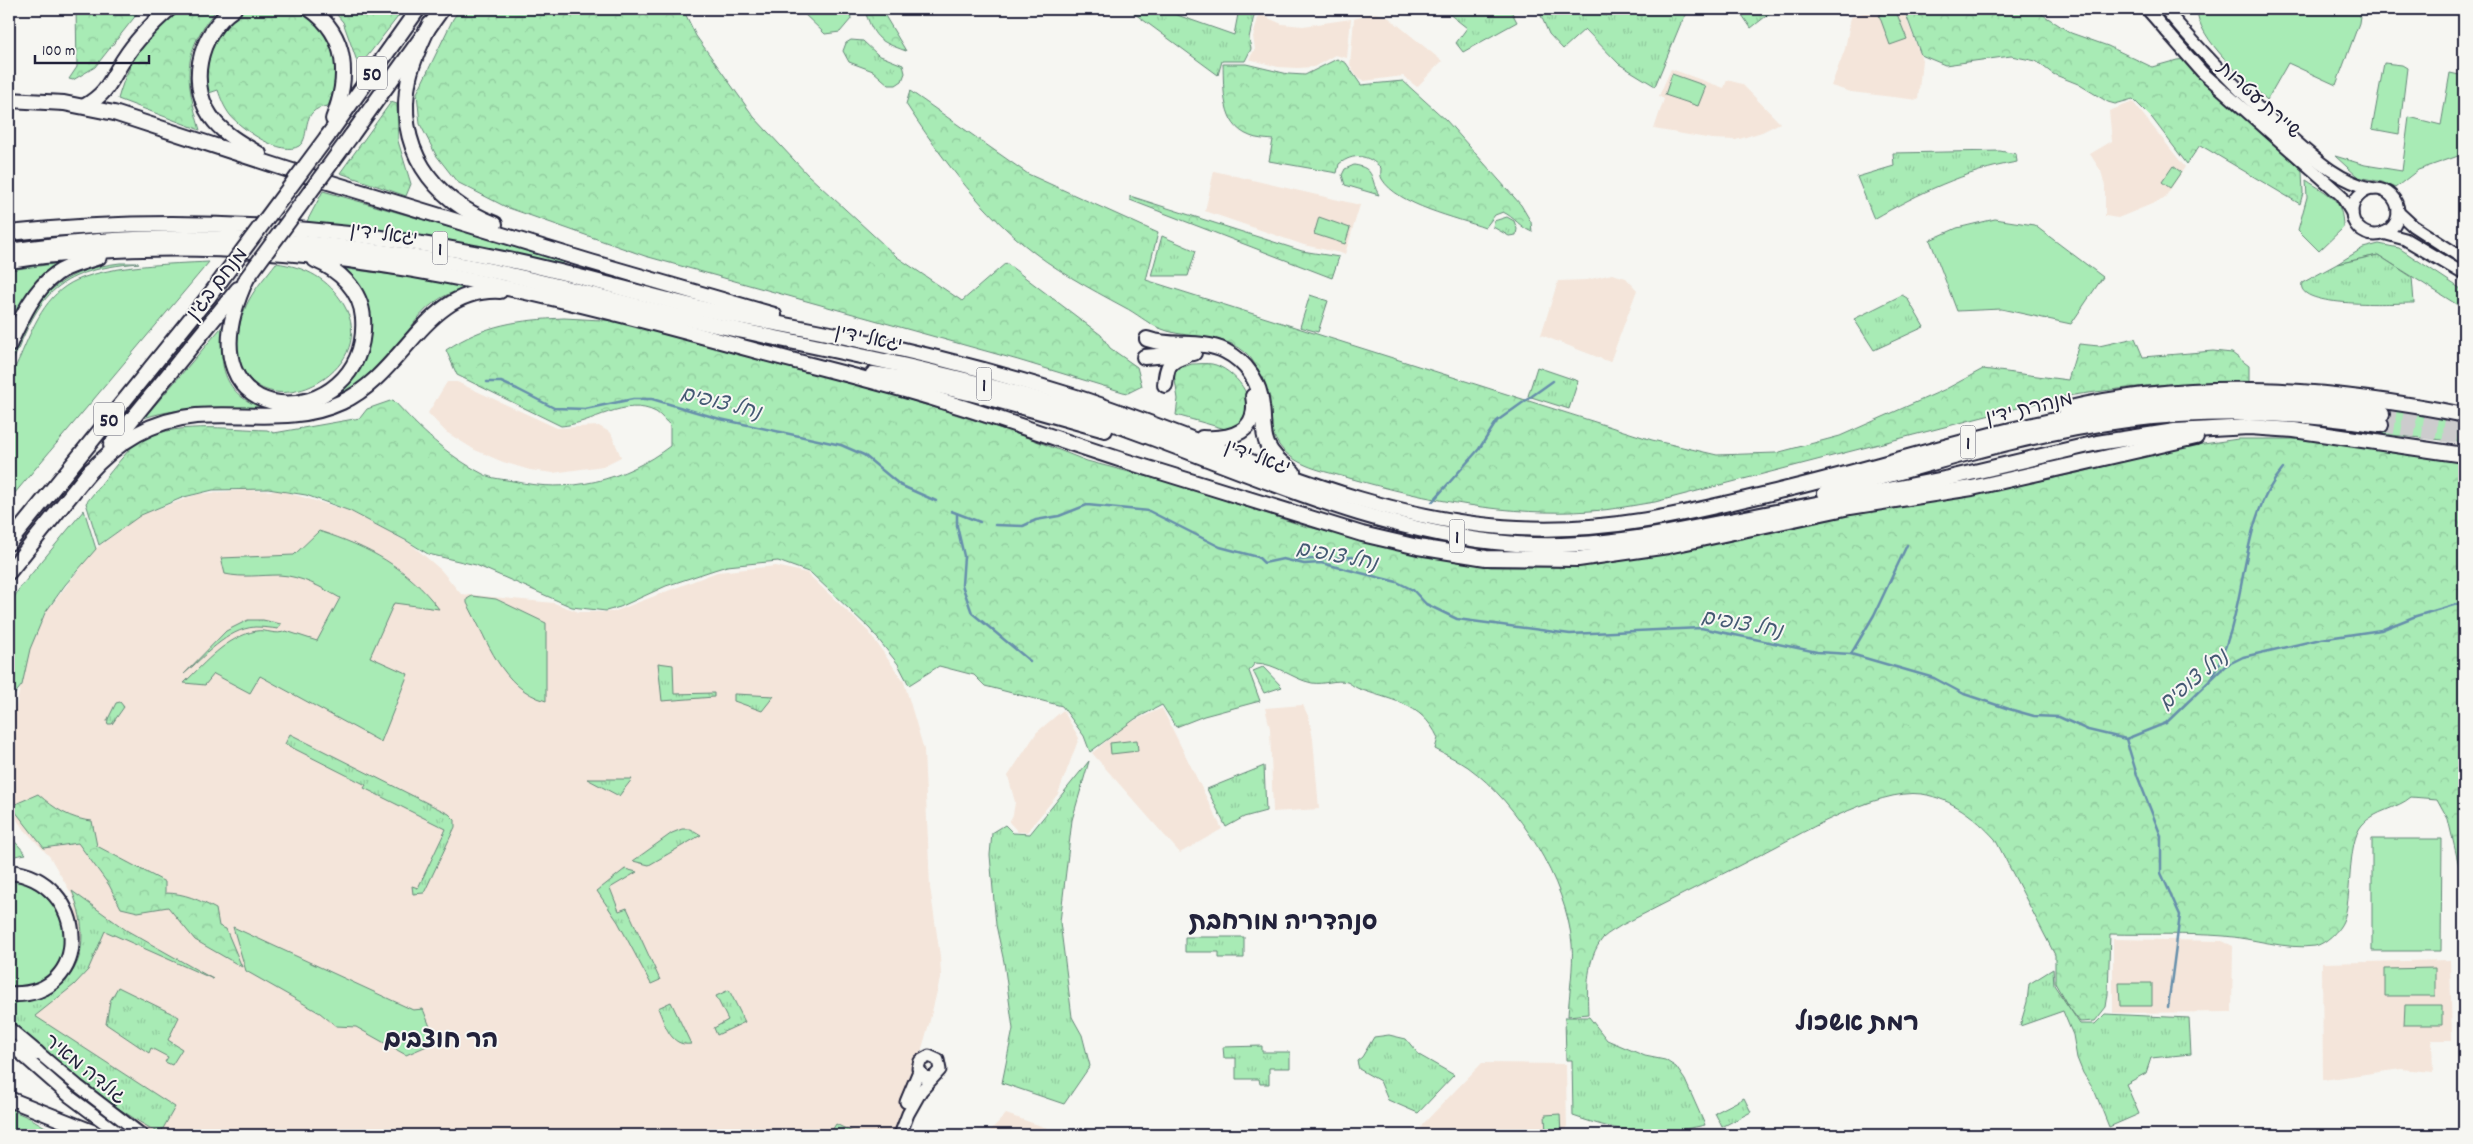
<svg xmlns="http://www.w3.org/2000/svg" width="2473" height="1144" font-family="Dekko,'Playpen Sans Hebrew',sans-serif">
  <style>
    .built { fill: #f4e5da }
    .green { fill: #a8ebb5; stroke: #658678 }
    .forest { fill: url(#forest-crowns); stroke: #658678 }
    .park { fill: url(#park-tufts); stroke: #658678 }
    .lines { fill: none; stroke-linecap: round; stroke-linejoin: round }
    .stream { stroke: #668fab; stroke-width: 2.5 }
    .highway-tunnel { stroke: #cccccd; stroke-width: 14; stroke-dasharray: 14 7; stroke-linecap: butt }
    .major-casing { stroke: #22223b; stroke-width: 15 }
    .highway-casing { stroke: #22223b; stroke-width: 18 }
    .major { stroke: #f6f6f2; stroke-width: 11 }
    .highway { stroke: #f6f6f2; stroke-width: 14 }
    .highway-bridge-casing { stroke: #22223b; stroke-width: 18; stroke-linecap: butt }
    .highway-bridge { stroke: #f6f6f2; stroke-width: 14 }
    .labels { text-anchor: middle; stroke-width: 4; stroke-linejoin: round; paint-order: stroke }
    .shield { fill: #f6f6f2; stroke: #626272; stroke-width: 1 }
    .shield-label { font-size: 19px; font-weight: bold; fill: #22223b }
    .street-label { font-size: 20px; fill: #22223b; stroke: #f6f6f2 }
    .water-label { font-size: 21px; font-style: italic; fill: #445973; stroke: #f6f6f2 }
    .district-label { font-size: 25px; font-weight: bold; fill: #22223b; stroke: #f6f6f2 }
  </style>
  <defs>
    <pattern id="forest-crowns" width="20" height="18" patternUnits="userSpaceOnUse" patternTransform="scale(1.25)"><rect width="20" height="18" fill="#a8ebb5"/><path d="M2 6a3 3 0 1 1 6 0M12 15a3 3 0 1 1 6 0" fill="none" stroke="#90c99d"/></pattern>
    <pattern id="park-tufts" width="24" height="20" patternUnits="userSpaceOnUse" patternTransform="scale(1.25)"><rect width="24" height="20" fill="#a8ebb5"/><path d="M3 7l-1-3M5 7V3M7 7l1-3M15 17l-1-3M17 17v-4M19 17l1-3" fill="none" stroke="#90c99d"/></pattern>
  </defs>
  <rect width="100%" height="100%" fill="#f6f6f2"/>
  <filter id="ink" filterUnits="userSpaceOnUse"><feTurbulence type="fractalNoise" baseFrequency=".02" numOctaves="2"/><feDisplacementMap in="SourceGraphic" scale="10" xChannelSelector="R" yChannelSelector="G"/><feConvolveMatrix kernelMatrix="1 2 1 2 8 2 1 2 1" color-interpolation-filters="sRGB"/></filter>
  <g filter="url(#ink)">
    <g class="built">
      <path d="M1874,9H1903L1922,60L1918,100L1851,92L1831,86L1845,49L1851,17Z"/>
      <path d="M1375,13L1388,17L1442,61L1417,87L1403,76L1364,81L1357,77L1350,65L1354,19Z"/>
      <path d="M1259,14L1282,24L1303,26L1351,19L1347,58L1335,55L1314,67L1297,68L1278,67L1249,59L1255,49L1253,37Z"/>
      <path d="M1671,69L1724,88L1727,80L1742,84L1780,123L1762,132L1736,140L1712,139L1654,129L1664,99L1659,96Z"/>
      <path d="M2133,102L2185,167L2164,199L2118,218L2105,216V186L2101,171L2090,154L2112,141L2109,111Z"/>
      <path d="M1214,171L1360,205L1345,254L1304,245L1205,211Z"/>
      <path d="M1612,274L1626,278L1637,290L1610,362L1541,335L1558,281L1587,280Z"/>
      <path d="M447,382H457L557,428L599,426L611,433L621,457L603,466L553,473L530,470L503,462L475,450L446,432L428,413Z"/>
      <path d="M243,490L282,491L353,512L411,544L441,570L461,594L554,603L579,612H613L717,572L776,566L807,573L869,632L904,682L924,750L930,887L940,956L941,975L929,1024L905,1108L893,1135H154L97,1098L9,1022V991L50,982L77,931L75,900L50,857L22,827L9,808V737L29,649L46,612L95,549L141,515L198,494Z"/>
      <path d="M1303,705L1309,718L1313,739L1319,809L1273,812L1270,728L1265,708Z"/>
      <path d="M1162,708L1222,829L1180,853L1092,753L1127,724Z"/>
      <path d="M1063,710L1079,738L1058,794L1027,832H1018L1009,822L1013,815L1015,802L1008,776L1037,732Z"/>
      <path d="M2113,939L2222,941L2233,946L2232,1012L2113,1013Z"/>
      <path d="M2450,960L2452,1040H2432L2433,1072L2401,1069L2323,1080L2322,963Z"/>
      <path d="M1482,1063L1566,1064L1567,1135H1419L1422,1125Z"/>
      <path d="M1006,1114L1047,1128V1135H986Z"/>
    </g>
    <g class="green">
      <path d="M799,9H850L851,19L840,32L825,34Z"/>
      <path d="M1895,9L1907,39L1890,45L1879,15Z"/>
      <path d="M2197,9H2361L2359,23L2336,85L2288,63L2267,100C2246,80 2197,39 2197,9Z"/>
      <path d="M2384,63L2402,65L2407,68L2399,134L2372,129Z"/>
      <path d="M2450,73L2464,76V154L2418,170L2395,188L2382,182L2358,177L2335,156L2365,165L2402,171L2409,117L2441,125Z"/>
      <path d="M1672,74L1706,86L1698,106L1665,95Z"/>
      <path d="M2173,166L2181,172L2170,188L2162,182Z"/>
      <path d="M2306,180C2329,195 2343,198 2343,228L2319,251L2298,230L2307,197Z"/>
      <path d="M323,191L566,261L559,268L305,225Z"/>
      <path d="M1319,217L1350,228L1345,244L1314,234Z"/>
      <path d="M1995,219L2034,225L2103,277L2071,324L2001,309L1957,311L1930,240L1957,228Z"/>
      <path d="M2379,244L2399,248L2464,291V309L2378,255L2337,264L2363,248Z"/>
      <path d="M209,262L9,500C9,465 5,420 9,386C10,376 16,366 20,357C33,327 45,294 77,280C112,265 171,264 209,262Z"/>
      <path d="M61,263L31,288L9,326V270Z"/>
      <path d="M120,263H139C51,271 40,295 9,371C9,360 14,349 19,339C38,290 69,269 120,263Z"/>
      <path d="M276,263C306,267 329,279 344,305C384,374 255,434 238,355C235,339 241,314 249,300C256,287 267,275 276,263Z"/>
      <path d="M340,268L478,286C415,295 413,336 374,374C359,389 336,397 317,405C345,390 364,369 367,337C368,329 369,318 366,311C359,296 348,282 340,268Z"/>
      <path d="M226,322C214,368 227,403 277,411C232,409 187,404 144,418Z"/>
      <path d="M2386,407L2464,422V442L2380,434Z"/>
      <path d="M84,510L96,549L65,585L45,613L30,649L22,685L9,701V606L19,589Z"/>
      <path d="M319,531C369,547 407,567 439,609L394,603L370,657L408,674L381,742L260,676L250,693L214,674L205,685L184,683C206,662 225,638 256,631C266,629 276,636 286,631L317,641L340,598C321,587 301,576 279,575C260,575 243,578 225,574L221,558L294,555Z"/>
      <path d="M472,596L496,599L546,623V701C501,688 488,641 467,603V599Z"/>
      <path d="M1137,740L1138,751L1111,754L1110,743Z"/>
      <path d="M9,835L26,854L9,857Z"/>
      <path d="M2372,839H2442L2441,951H2372Z"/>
      <path d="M9,878C45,885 74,919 61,957C58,968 50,979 40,984C31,987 18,987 9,988Z"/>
      <path d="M233,927L413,1010L423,1009L436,1042L406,1055L356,1027L336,1026L320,1013L246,971Z"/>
      <path d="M2435,968V996H2385V969Z"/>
      <path d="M2119,983H2152V1006H2120Z"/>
      <path d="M2405,1005H2442V1025H2404Z"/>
      <path d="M9,1109L30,1118L59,1135H9Z"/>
      <path d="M1560,1114L1561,1135H1546L1545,1115Z"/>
    </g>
    <g class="forest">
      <path d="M76,9H141L95,67L73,80L69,79L77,67Z"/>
      <path d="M179,9H217C181,52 185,79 200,130L118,99C130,56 147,38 179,9Z"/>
      <path d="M246,9C260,9 288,5 300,10C338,24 343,74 328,106C298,109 312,137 299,146C282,157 241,129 230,115C224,107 221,99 218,90L206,94C206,85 203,75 204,67C207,42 226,20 246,9Z"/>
      <path d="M332,9H404L362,63L358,64L343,22Z"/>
      <path d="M460,9H683L696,36L754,117L807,174L897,257L962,301L1006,263L1101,335L1110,348L1137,367L1142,386L1128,393L1123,392L1018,360L645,256L506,207L457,182L436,155L420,124L417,93L453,19Z"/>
      <path d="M864,9H881L906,51C876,40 875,38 864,9Z"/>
      <path d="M1904,9H2034L2071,33L2108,46L2152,67L2177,60L2187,59L2213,82L2302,171L2303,193L2300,204L2200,145L2187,164L2152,118L2133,99L2115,104L2108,102L2078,84L2053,74L2036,61L2011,56L1945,65L1921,55Z"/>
      <path d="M1337,59L1346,63L1361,85L1403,81L1446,120L1521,205L1531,222L1532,232C1521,228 1514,217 1503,212L1495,215L1485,228C1458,218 1397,205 1382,179C1380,176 1381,172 1381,168C1368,154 1353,153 1339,164L1337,173L1269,161L1273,140C1265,139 1256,139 1250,136C1221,125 1224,89 1223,64H1246L1288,74L1305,75Z"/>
      <path d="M910,91L1028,174L1158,233L1146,280L1652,440L1717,455L1776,453L1840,436L1946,389L1983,369L2068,380L2079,344L2099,346L2135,338L2143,357L2213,351L2232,353L2249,366V384C2186,379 2123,388 2060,397L1655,502C1634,505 1612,510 1591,511C1509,517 1427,500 1349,478C1324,471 1295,467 1279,445C1258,415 1275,363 1232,344C1209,334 1182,338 1159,328C1147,323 1136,313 1124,307C1089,288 1053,269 1022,243C976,205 939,154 906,104Z"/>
      <path d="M391,102L397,104L398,141L411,184L406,196L340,173Z"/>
      <path d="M1130,196L1302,251L1339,257L1332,278L1130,200Z"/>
      <path d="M564,318L620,321L774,362L888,393L1021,435L1087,461L1179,485L1304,526L1440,558L1491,567H1570L1651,556L1830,517L1983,493L2082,472L2176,448L2238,439H2303L2464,463V869L2459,866L2448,819L2437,799L2411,797C2397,809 2375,810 2362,825C2346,844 2353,899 2343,921C2339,931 2325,944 2315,946C2287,950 2252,938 2224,936C2186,933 2148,935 2110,934L2108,994L2106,1007L2095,1021L2080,1022L2068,1006L2055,983V955L1995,839C1975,817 1952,799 1922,794C1876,788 1796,837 1754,858C1710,880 1666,903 1622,925C1616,929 1608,933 1603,938C1586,959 1587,989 1588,1014L1568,1016C1569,993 1574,967 1572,944C1567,882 1518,803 1468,767C1458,760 1446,755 1435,749L1438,738C1421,701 1390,701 1357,688C1353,686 1350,683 1347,682C1336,679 1323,685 1312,683C1292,679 1276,663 1255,663L1249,671L1260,701L1204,716L1176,727L1162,705L1135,719L1090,752L1084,736L1062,706L985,686L974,675L939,666L909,685L898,664L870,629L811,573L778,561L727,566L714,570L666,586L620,607L606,611L572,607L476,565L428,554L407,541L350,511L306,495L268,489L213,490L184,497L141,515L99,545L86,503C97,490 126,450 138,442C170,421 230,429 267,430L274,433L360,418L367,409L393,400C422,431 445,454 483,474C492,479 503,479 513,481C569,494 624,481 670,446V425C666,422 661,415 656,412C625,396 592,424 561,426L457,375L446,350C485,324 519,320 564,318Z"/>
      <path d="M1192,364C1198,364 1206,363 1212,364C1233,368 1262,401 1242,421C1238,425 1233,428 1229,430L1176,415L1178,399L1174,374L1180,368Z"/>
      <path d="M38,794C55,809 70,819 92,821L97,846L165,882V893C185,893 199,900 216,909L219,926L226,929L242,967L195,940L168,907L138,912L121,908L109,885L78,843L44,848L11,806Z"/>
    </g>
    <g class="park">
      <path d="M1131,9H1160L1234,35L1239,9L1255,11L1249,38L1251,49L1245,61H1222L1218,75L1131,11Z"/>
      <path d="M1449,9H1492L1493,11L1510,9L1517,22L1463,52L1456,43L1467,28L1448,13Z"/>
      <path d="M1555,9H1582L1606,16L1612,9H1690L1681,23L1655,86L1619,64L1585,29L1563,49L1549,34L1539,11Z"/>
      <path d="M1738,9H1775L1751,28Z"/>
      <path d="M851,40L863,41L878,55L903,65L905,73L902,81L896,85H889L873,71L849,62L843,51L846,43Z"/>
      <path d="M2000,151L2016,154L2017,162C1965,171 1919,193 1874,219L1857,177L1894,166L1893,153Z"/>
      <path d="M1354,165C1376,168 1370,180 1379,195L1345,185L1342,175L1345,169Z"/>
      <path d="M1507,217L1514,221L1517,229L1516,235L1509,236L1493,227L1494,221Z"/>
      <path d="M1162,236L1196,251L1188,276H1151Z"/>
      <path d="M2378,255L2412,277L2414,303C2397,303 2294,309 2302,283L2337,264Z"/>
      <path d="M1310,295L1328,301L1318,332L1300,327Z"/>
      <path d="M1902,295L1907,298L1924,327L1874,350L1854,319Z"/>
      <path d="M1537,367L1578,381L1569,409L1528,396Z"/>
      <path d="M248,620H263L281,624L278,629C271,628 263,627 255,627C227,629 204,657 184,674L226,631Z"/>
      <path d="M658,663L673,665L674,694L714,693V697L662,701Z"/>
      <path d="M1263,667L1282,687L1264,693L1253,671Z"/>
      <path d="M734,694H735L774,696L762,711L734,701Z"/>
      <path d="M120,702L124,707L112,724H108L107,721L116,703Z"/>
      <path d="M290,734L449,814L455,820V827L424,893L413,894L412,886L418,888L446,829L364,788L366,785L285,744Z"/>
      <path d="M1089,761L1072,820L1060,922L1072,1017L1082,1035L1090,1066L1064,1104L1002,1083L1013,1029L1004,962L996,925L990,855L992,833L1005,825L1013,833L1030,834Z"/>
      <path d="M1264,766L1266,811L1244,817L1226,827L1207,789Z"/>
      <path d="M587,779H632L619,796Z"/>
      <path d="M682,829H691L701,835L649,865L633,861L672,833Z"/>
      <path d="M625,869L637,872L610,888L619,911L627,908L660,980L651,984L618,922L597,891Z"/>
      <path d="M72,891L126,930L213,979L105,931L88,970L74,985L35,1016L175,1107L160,1134C104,1102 55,1064 9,1019V1001C23,1002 37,999 49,992C89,972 87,927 72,891Z"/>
      <path d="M1185,937H1244V958H1219V952H1185Z"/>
      <path d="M2053,969L2054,985L2080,1024H2095L2105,1014L2189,1018L2191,1054L2151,1058L2146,1073L2126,1084L2139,1114L2109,1127L2095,1092L2083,1073L2077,1058L2073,1035L2063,1011L2020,1026L2027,1002L2029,984Z"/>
      <path d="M118,987L179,1017L168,1040L182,1049L172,1065L165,1062L168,1057L151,1048L149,1053L106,1024L110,1001Z"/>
      <path d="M729,990L745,1022L717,1035L714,1028L728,1020L716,996Z"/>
      <path d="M671,1002L691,1044C670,1047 665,1024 658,1008Z"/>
      <path d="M1565,1017H1589L1607,1040L1645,1056L1665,1060L1676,1067L1685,1080L1705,1125C1653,1137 1622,1133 1573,1116L1572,1060H1566Z"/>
      <path d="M1389,1035L1406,1039L1419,1055L1454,1075L1418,1113L1388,1100L1380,1081L1359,1069L1357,1061L1362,1057L1374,1037Z"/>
      <path d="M1262,1046V1052H1290V1068H1269V1084H1260L1259,1079H1236V1058H1224L1223,1047Z"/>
      <path d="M1744,1098L1751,1112L1722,1127L1715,1113Z"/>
      <path d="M836,1124L858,1135H829Z"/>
    </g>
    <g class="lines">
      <g class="stream">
        <path d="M487,382H501L517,389L554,408L585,409L633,399H652L720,419L841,445L864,455L900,485L936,501"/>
        <path d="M1432,502L1479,449L1497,421L1553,381"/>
        <path d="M951,511L980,522"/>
        <path d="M957,514V526L964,556L962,585L972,613L1030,661"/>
        <path d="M995,525L1023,526L1036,520L1059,516L1087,505L1149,511L1220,547L1258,557L1264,563L1283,559L1304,564L1321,563L1397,582L1413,590L1426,604L1457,619L1570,634L1701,628L1817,652L1851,654L1934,678L1964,694L2009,709L2034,716L2059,717L2088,730L2126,739L2166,723L2225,666L2243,657L2321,639L2381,630L2416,616L2464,602"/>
        <path d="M1295,560L1353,557"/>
        <path d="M1851,654L1874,615L1907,545"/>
        <path d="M2213,676C2223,656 2230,636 2235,614C2247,566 2249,508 2283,469"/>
        <path d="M2126,739L2137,775L2161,836V873L2180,915L2168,1007"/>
      </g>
      <g class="highway-tunnel">
        <path d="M2382,414L2464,428"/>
        <path d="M2381,425L2464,438"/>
      </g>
      <g class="major-casing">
        <g id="major">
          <path d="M2147,9L2202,72L2341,195L2352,213"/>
          <path d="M2165,9C2205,56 2241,94 2288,135C2313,157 2340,183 2374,189"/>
          <circle cx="2375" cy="212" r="23"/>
          <path d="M2398,212L2413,226L2464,259"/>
          <path d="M2383,233L2405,239L2464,274"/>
          <path d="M9,1028L78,1086L142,1135"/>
          <path d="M14,1048L70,1097L121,1135"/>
          <path d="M906,1102L919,1071"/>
          <path d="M900,1135L908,1114L921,1091L940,1070L938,1060L929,1056L920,1061L918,1068L924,1077L932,1078"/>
        </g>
      </g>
      <g class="highway-casing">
        <g id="highway">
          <path d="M234,9C198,33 186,88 215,122C227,136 244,145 259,154"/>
          <path d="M310,9C349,36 349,79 333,119"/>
          <path d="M430,24C422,41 413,59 409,78C395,147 431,199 495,224"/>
          <path d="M9,100L64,103L114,113L289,170L591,262L774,315"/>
          <path d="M85,106C109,92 110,80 124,59C136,40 153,23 169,9"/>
          <path d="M351,136L442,9"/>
          <path d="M327,137L418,9"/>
          <path d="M9,233C179,214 351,226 518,262C582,276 644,295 708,310C759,321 812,329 863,341C935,356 1006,375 1076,397C1221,444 1364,521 1518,528C1613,533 1692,512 1783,490C1897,463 2010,423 2127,408C2212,397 2298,399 2382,414"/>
          <path d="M9,251C172,226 341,239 502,273C572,288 640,308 710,324C830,350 950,372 1067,408C1216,455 1359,533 1516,544C1567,548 1619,542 1669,533L1949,478L2097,443L2175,431L2249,427L2294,430L2464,455"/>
          <path d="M9,261C261,221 505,282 746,348C812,366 878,381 942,401C1003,419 1062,441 1122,460C1202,485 1282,510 1362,534L1418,547L1486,558L1578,559L1668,546L1850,507L1972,488L2196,437"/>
          <path d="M247,278C171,440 371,436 363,318C361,290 339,270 315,260"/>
          <path d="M1147,339C1172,348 1201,339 1225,351C1247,362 1260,383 1262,406C1264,419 1262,432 1267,444C1272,456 1283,464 1293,472"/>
          <path d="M9,345C20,321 33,290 56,274C68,265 85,262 99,257"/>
          <path d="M1144,357L1194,353"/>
          <path d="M873,374C952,385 1029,409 1105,430"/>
          <path d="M1165,385C1167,367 1167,362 1185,356"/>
          <path d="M2066,409C2198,377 2333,389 2464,415"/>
          <path d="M1202,438C1231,440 1260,432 1253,396"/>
          <path d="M111,445L238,289"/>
          <path d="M86,476C115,443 152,420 196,416C245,412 295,424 342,402C405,373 425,287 500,291"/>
          <path d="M1825,493C1924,466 2025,433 2127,420C2212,409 2296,412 2381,425"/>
          <path d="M9,543L209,296"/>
          <path d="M9,572L91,470"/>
          <path d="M9,872C89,879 96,999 9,994"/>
          <path d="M9,1047L37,1053"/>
          <path d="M9,1099L100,1135"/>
        </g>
      </g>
      <use href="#major" class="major"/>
      <use href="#highway" class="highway"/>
      <g class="highway-bridge-casing">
        <g id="highway-bridge">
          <path d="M247,278L351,136"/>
          <path d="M209,296L327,137"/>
        </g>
      </g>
      <use href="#highway-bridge" class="highway-bridge"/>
    </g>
  </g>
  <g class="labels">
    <g class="shield">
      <rect x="357" y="56.5" width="30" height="33" rx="4"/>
      <rect x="432.5" y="231.5" width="15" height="33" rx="4"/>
      <rect x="976.5" y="367.5" width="15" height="33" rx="4"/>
      <rect x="94" y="402.5" width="30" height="33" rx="4"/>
      <rect x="1960.5" y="425.5" width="15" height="33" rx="4"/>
      <rect x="1449.5" y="519.5" width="15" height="33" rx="4"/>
    </g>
    <g class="shield-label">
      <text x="372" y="80">50</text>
      <text x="440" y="255">1</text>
      <text x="984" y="391">1</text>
      <text x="109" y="426">50</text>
      <text x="1968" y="449">1</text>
      <text x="1457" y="543">1</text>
    </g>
    <g class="street-label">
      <text transform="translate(2260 99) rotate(42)" y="7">שיירת עטרות</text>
      <text transform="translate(384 233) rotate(8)" y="7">יגאל ידין</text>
      <text transform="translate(216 283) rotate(-52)" y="7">מנחם בגין</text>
      <text transform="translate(869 337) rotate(12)" y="7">יגאל ידין</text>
      <text transform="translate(2029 407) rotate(-13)" y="7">מנהרת ידין</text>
      <text transform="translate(1258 456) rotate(20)" y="7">יגאל ידין</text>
      <text transform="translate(86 1068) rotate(39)" y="7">גולדה מאיר</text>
    </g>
    <g class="water-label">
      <text transform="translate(721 402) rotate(14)" y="7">נחל צופים</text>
      <text transform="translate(1337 555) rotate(11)" y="7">נחל צופים</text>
      <text transform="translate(1742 623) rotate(10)" y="7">נחל צופים</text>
      <text transform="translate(2193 679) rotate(-40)" y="7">נחל צופים</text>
    </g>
    <g class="district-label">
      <text x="1283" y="929">סנהדריה מורחבת</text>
      <text x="1857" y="1030">רמת אשכול</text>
      <text x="441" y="1047">הר חוצבים</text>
    </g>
  </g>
  <rect width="2473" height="1144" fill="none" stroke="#f6f6f2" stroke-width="30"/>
  <rect x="15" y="15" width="2443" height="1114" fill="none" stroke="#22223b" stroke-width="2" filter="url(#ink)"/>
  <path d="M35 55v8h114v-8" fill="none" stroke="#22223b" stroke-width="2.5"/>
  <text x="42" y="55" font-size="15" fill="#22223b" stroke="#f6f6f2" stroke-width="4" paint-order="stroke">100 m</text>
</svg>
